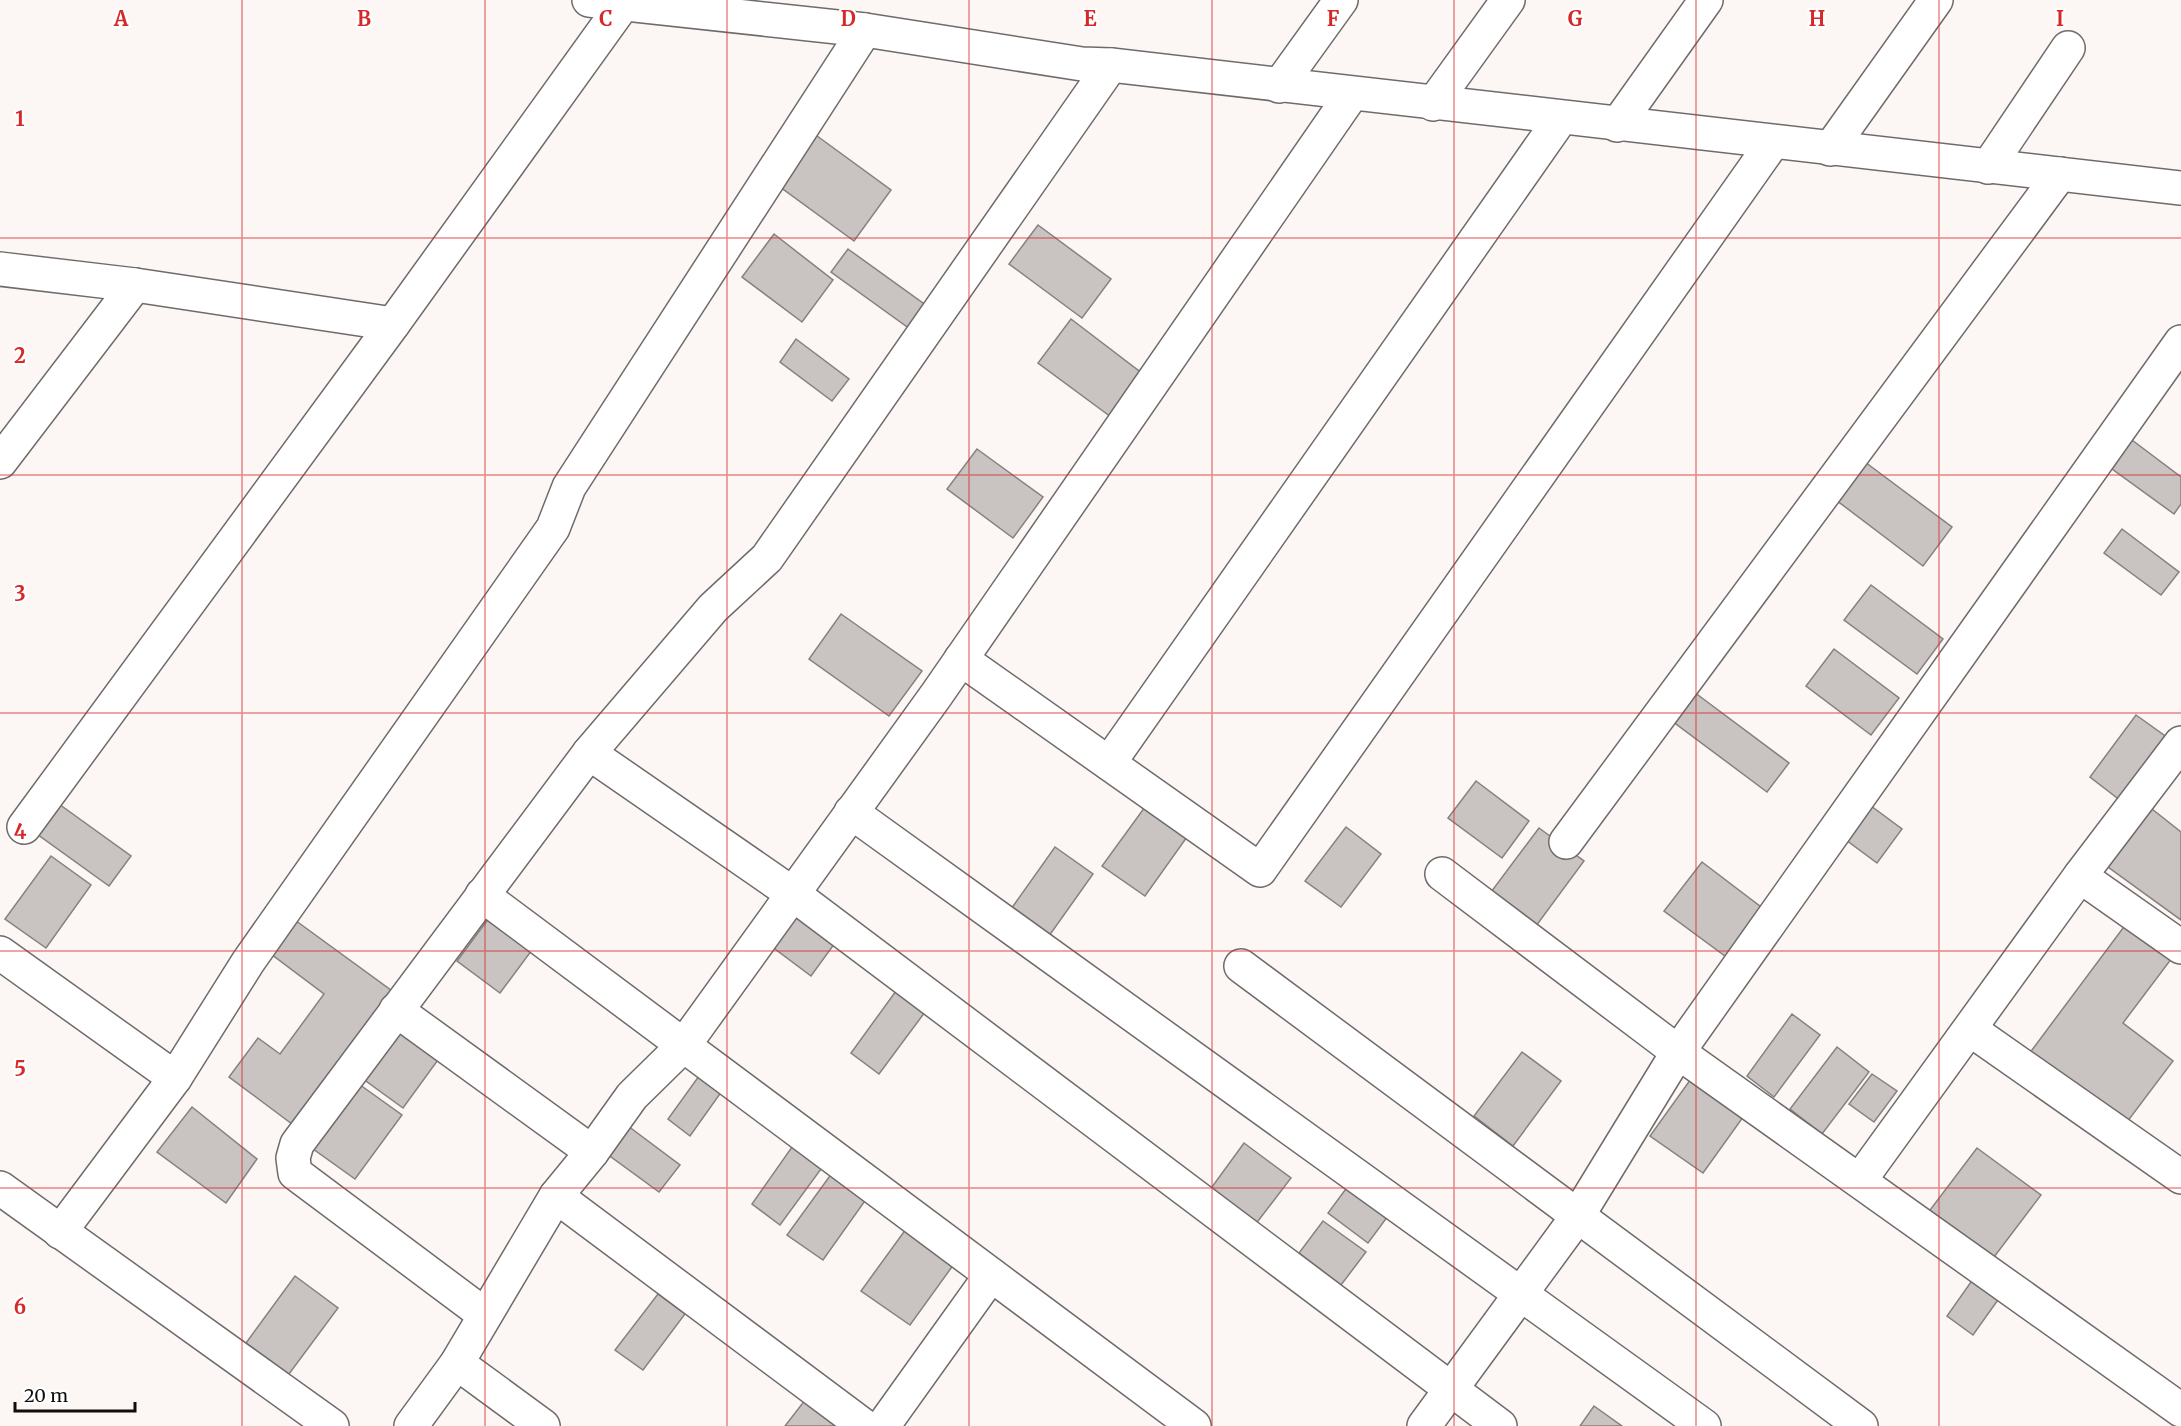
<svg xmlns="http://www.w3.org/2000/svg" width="2181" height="1426" font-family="Merriweather,serif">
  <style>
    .building { fill: #c9c3c2; stroke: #86807f; stroke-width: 1.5 }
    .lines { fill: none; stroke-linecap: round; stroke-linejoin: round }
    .minor-casing { stroke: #706b6a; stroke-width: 36 }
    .minor { stroke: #fff; stroke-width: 33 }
    .grid { fill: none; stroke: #d62828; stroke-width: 1.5; stroke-opacity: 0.55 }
    .grid-label { font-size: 20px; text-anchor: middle; font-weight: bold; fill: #d62828; stroke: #fff; stroke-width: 4.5; stroke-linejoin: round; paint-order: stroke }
  </style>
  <rect width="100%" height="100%" fill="#fcf6f5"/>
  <g class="building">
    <path d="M813,133L891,190L854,241L776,184Z"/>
    <path d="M1038,225L1111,279L1082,318L1009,264Z"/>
    <path d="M774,234L833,280L802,322L742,277Z"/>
    <path d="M848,249L927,306L910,329L831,272Z"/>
    <path d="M1071,319L1143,374L1111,417L1038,363Z"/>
    <path d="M796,339L849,379L832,401L780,362Z"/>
    <path d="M2128,437L2181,477V504L2174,514L2108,466Z"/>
    <path d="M977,449L1043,497L1013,538L947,489Z"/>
    <path d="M1865,462L1952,527L1923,566L1836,500Z"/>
    <path d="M2122,529L2179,572L2161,595L2104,553Z"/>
    <path d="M1871,585L1943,639L1917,674L1844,620Z"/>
    <path d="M841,614L922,671L889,716L809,659Z"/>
    <path d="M1834,649L1899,698L1871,735L1806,686Z"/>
    <path d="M1694,692L1789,763L1767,792L1672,721Z"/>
    <path d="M2136,715L2168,738L2121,801L2090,777Z"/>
    <path d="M1476,781L1529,821L1502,858L1448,818Z"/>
    <path d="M52,799L131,856L109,886L30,829Z"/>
    <path d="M1150,800L1192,830L1145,896L1102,866Z"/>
    <path d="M1863,800L1902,829L1877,863L1838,834Z"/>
    <path d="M2152,809L2181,832V920L2108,867Z"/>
    <path d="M1346,827L1381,854L1341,907L1305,881Z"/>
    <path d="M1539,828L1584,861L1536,926L1491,892Z"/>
    <path d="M1055,847L1093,874L1049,936L1011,909Z"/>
    <path d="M51,856L91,885L46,948L5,919Z"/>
    <path d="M1702,862L1765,910L1729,959L1664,911Z"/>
    <path d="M791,911L835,943L811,976L767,943Z"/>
    <path d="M288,915L399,996L300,1130L229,1077L258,1038L280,1054L324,994L263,948Z"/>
    <path d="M489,918L532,950L500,993L457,961Z"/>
    <path d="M2129,920L2175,954L2123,1023L2173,1061L2121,1130L2026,1058Z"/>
    <path d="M896,991L925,1012L879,1074L851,1053Z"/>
    <path d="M1792,1014L1820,1035L1774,1097L1747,1076Z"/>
    <path d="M397,1021L443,1053L403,1108L355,1073Z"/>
    <path d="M1837,1047L1869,1072L1822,1134L1790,1109Z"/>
    <path d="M1522,1052L1561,1081L1513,1146L1474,1116Z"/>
    <path d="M1872,1074L1897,1091L1874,1122L1849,1104Z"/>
    <path d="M699,1076L722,1091L690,1136L668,1119Z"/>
    <path d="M1693,1076L1746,1113L1703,1173L1650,1136Z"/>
    <path d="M356,1082L402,1115L355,1179L309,1146Z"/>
    <path d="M192,1107L257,1159L226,1203L157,1152Z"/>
    <path d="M624,1123L680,1165L659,1192L603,1151Z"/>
    <path d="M1244,1143L1291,1178L1255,1225L1209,1191Z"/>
    <path d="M792,1147L821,1169L780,1225L752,1204Z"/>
    <path d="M1977,1148L2041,1195L1991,1261L1927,1214Z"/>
    <path d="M832,1173L867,1198L823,1260L787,1235Z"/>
    <path d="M1351,1182L1391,1212L1368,1243L1328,1213Z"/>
    <path d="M1323,1221L1366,1252L1341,1285L1299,1253Z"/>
    <path d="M906,1229L954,1264L910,1325L861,1291Z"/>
    <path d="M1978,1272L2005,1290L1973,1335L1947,1316Z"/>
    <path d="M295,1276L338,1308L289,1374L246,1343Z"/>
    <path d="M658,1294L685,1314L643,1370L615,1350Z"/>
    <path d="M809,1395L839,1418L833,1426H785Z"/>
    <path d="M1594,1406L1622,1426H1580Z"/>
  </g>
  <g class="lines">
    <g class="minor-casing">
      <g id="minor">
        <path d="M589,0L865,30L1082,64L1111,65L2181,188"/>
        <path d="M1279,86L1341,0"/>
        <path d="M1433,104L1508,0"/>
        <path d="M1617,125L1706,0"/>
        <path d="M1830,149L1936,0"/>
        <path d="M1988,167L2068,48"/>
        <path d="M0,269L135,285L393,324"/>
        <path d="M0,462L135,285"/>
        <path d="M961,659L1260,870L1773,142"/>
        <path d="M589,753L793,894L1500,1426"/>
        <path d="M1109,763L1561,118"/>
        <path d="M851,812L1704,1426"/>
        <path d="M24,827L393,324L626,0"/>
        <path d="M1566,842L2060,174"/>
        <path d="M1442,874L1678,1052L2181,1410"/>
        <path d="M2080,876L2181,947"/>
        <path d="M482,895L1194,1426"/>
        <path d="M0,953L175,1078"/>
        <path d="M1241,966L1861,1426"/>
        <path d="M396,1010L592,1152"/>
        <path d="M1971,1030L2181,1177"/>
        <path d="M1860,1180L2080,876L2181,743"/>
        <path d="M0,1188L332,1426"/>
        <path d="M556,1196L864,1426"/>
        <path d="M60,1232L175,1078L248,962L553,528L569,487L865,30"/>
        <path d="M485,1315L295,1173L293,1158L297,1144L589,753L713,608L767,558L1111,65"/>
        <path d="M457,1363L543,1426"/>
        <path d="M411,1426L457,1363L556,1196L592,1152L632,1096L684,1045L937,694L1351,95"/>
        <path d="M883,1426L991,1275"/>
        <path d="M1424,1426L1577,1217L1678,1052L2181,342"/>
      </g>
    </g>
    <use href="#minor" class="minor"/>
  </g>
  <path class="grid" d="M242,0V1426M485,0V1426M727,0V1426M969,0V1426M1212,0V1426M1454,0V1426M1696,0V1426M1939,0V1426M0,238H2181M0,475H2181M0,713H2181M0,951H2181M0,1188H2181"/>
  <g class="grid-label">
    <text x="121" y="26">A</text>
    <text x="364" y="26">B</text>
    <text x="606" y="26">C</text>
    <text x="848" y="26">D</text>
    <text x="1090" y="26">E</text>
    <text x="1333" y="26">F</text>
    <text x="1575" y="26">G</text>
    <text x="1817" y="26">H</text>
    <text x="2060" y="26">I</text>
    <text x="20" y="126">1</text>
    <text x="20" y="363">2</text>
    <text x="20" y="601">3</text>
    <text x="20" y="839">4</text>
    <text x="20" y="1076">5</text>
    <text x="20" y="1314">6</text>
  </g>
  <path d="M15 1402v9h120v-9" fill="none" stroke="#0f0d0d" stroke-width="3"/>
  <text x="24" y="1402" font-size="18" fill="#0f0d0d" stroke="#ffffff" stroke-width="4.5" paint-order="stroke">20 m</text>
</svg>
